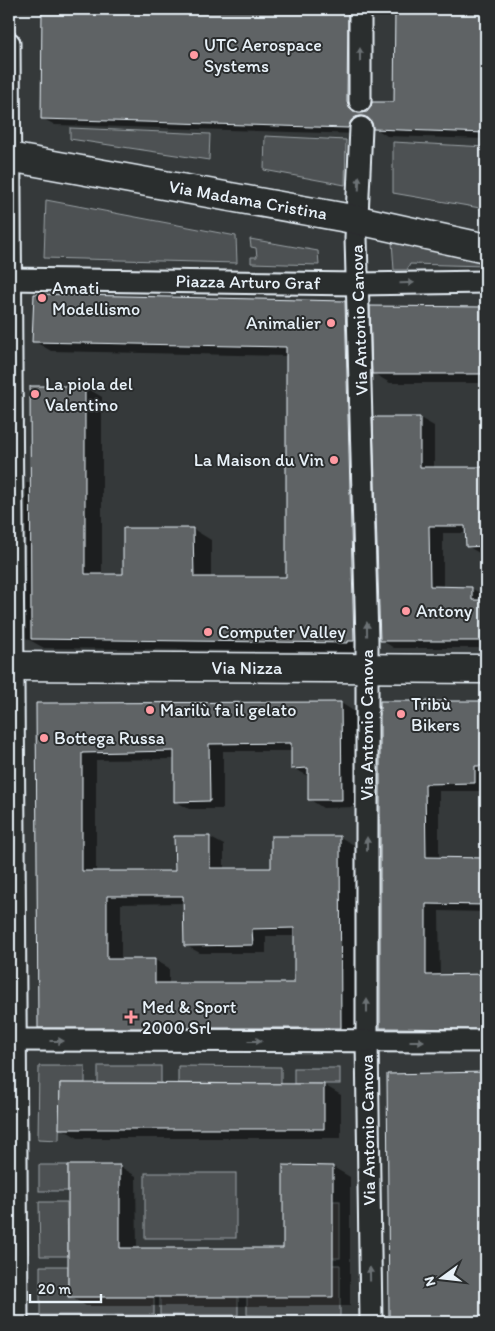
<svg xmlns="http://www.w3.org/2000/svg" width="495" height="1331" font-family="Itim,sans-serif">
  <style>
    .green { fill: #4d5152; stroke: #9aa1a5 }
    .shadow { fill: #0007; fill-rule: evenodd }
    .building { fill: #5f6365; stroke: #e8f1f8; fill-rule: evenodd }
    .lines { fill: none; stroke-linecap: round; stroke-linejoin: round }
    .street-casing { stroke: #e8f1f8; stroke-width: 25 }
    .secondary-casing { stroke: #e8f1f8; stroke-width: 31 }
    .street { stroke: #2a2d2e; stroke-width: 21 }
    .secondary { stroke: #2a2d2e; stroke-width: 28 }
    .oneway { fill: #6c7275 }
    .poi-dot { fill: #ff9aa2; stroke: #2a2d2e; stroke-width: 2 }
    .labels { text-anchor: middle; stroke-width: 4; stroke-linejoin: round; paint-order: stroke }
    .poi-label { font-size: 18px; fill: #e8f1f8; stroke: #2a2d2e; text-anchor: start }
    .street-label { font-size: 18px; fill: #e8f1f8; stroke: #2a2d2e }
  </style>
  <rect width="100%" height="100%" fill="#35393a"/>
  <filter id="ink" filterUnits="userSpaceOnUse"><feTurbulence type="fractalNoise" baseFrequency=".02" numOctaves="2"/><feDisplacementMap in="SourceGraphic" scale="10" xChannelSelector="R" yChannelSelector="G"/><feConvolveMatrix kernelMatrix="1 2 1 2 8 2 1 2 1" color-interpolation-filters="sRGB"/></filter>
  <g filter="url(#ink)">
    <g class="green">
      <path d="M70,128L210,134L209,160L70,139Z"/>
      <path d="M265,136L346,140L345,185L264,170Z"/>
      <path d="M393,142L486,147V209L393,193Z"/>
      <path d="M46,200L236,236L237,263L44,258Z"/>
      <path d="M250,239L318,251L319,265L251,263V257H257L256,248L251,247Z"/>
      <path d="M392,241L486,259V266L410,264L407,270H394Z"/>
      <path d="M39,1066H85V1083H60L59,1140L38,1139Z"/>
      <rect x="98" y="1066" width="63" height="17"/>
      <path d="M178,1066L281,1067V1084L178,1083Z"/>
      <rect x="294" y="1068" width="46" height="16"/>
      <rect x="39" y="1165" width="29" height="26"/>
      <rect x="145" y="1173" width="91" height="65"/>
      <rect x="333" y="1201" width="7" height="57"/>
      <path d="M39,1202H67L68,1256H40Z"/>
      <path d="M333,1265H340V1316L247,1315V1297Z"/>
      <path d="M40,1266H68V1297H154V1315H40Z"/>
      <rect x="160" y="1297" width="78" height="18"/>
    </g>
    <g class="shadow">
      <path d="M43,9H360V109L361,114L395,103L396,9H486V139L387,136L375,128L372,120L364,116L362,118L371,123H369L361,134L55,125L42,118Z"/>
      <path d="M345,302L362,312L365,652L44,648L26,638V483H30L33,387H85L102,397V576H124V529H193L211,540V579H288L287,356L51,351L34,341Z"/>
      <path d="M372,308H486V383H390L373,373Z"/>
      <path d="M375,418H420L434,426V468H486V554H481L467,546V533H443V588H471L485,596L486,648H394L381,640Z"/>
      <path d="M381,702L486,705V791H439V859H486V912L439,911L440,976H486V1035L395,1036L381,1028Z"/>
      <path d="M341,703L355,712L356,807L323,808L309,799V776L292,768V751H223V809H189L175,801V759L96,760V872H176L209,837L224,845V870L272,869L340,837L354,845L355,1035H53L39,1027L37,704ZM185,903V945L200,953H266V936H295V984H169V968L155,960H121V904Z"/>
      <path d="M486,1073V1322H400L390,1317L388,1075Z"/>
      <path d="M324,1085L341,1095V1138H78L61,1128Z"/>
      <path d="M119,1166L136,1176L137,1249H284L333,1167L350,1177V1306H86L69,1296Z"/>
    </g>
    <g class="building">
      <path d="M42,9H348L347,101L349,108L353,112L360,113L367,112L371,107L372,102H394L395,9H486V133L373,129L372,123L368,118L361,116L356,117L351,121L348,128L41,119Z"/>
      <path d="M34,294L345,301L354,641H348V643L31,639L30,386H85V574H123V528H193L194,577H286V347L32,342Z"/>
      <path d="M370,306L486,307V374H372Z"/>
      <path d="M373,417H420V467H486V546L466,547L465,526H429L430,586L472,587V600H486V641H380Z"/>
      <path d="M380,701H486V766H475V783L425,784L426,857L486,858V905L426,904V975L486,974V1029L380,1028Z"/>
      <path d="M341,702L342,800H308V768L291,769V743L209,744L210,801L174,802V751L82,753V871H175L174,836H210V868H271V836H340L341,1028H38L36,703ZM107,896H183L184,946L253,945L252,929L294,928V983H155V959H107Z"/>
      <path d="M486,1072V1318H389L387,1074Z"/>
      <path d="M60,1083L324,1084V1129H59Z"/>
      <path d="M68,1165H120V1248H283V1165L333,1166V1297H68Z"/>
    </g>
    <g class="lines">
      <g class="street-casing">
        <g id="street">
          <path d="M360,9V101"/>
          <path d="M9,43L17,1322"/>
          <path d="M361,128L356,238L367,640V1041L371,1322"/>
          <path d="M9,279L358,284L486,282"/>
          <path d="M9,1040L486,1041"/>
        </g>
      </g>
      <g class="secondary-casing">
        <g id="secondary">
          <path d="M9,157L358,220L486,248"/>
          <path d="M9,666L486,669"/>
        </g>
      </g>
      <use href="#street" class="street"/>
      <use href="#secondary" class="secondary"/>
    </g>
    <defs><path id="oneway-solid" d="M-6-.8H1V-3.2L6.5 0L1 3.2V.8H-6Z" transform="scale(1.25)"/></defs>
    <g class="oneway">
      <use href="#oneway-solid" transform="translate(360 55) rotate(-90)"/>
      <use href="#oneway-solid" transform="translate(359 183) rotate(-88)"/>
      <use href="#oneway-solid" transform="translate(407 283) rotate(-1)"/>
      <use href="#oneway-solid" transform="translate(367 629) rotate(-91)"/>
      <use href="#oneway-solid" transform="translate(367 844) rotate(-90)"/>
      <use href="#oneway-solid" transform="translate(367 1006) rotate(-90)"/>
      <use href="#oneway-solid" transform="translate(57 1041)"/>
      <use href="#oneway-solid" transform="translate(255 1041)"/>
      <use href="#oneway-solid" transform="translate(417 1041)"/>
      <use href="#oneway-solid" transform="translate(370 1274) rotate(-91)"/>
    </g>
  </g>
  <g class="poi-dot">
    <circle cx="194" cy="55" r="5"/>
    <circle cx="42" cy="298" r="5"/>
    <circle cx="331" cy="323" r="5"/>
    <circle cx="35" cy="394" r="5"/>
    <circle cx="334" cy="460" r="5"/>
    <circle cx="406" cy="611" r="5"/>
    <circle cx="208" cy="632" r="5"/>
    <circle cx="150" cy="710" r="5"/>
    <circle cx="401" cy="714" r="5"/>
    <circle cx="44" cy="738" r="5"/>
    <path d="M128.5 1009.5h5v5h5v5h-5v5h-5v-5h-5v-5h5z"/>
  </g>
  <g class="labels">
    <g class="poi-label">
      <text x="204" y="51">UTC Aerospace<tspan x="204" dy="21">Systems</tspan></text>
      <text x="52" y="294">Amati<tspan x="52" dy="21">Modellismo</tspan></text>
      <text x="321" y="329" text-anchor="end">Animalier</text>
      <text x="45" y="390">La piola del<tspan x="45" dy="21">Valentino</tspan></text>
      <text x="324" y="466" text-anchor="end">La Maison du Vin</text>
      <text x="416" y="617">Antony</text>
      <text x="218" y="638">Computer Valley</text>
      <text x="411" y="710">Tribù<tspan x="411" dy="21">Bikers</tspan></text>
      <text x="160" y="716">Marilù fa il gelato</text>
      <text x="54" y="744">Bottega Russa</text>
      <text x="142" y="1013">Med &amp; Sport<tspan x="142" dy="21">2000 Srl</tspan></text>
    </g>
    <g class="street-label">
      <text transform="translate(248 200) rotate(10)" y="6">Via Madama Cristina</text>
      <text transform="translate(248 282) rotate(1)" y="6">Piazza Arturo Graf</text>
      <text transform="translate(359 320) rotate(-92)" y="6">Via Antonio Canova</text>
      <text x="247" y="674">Via Nizza</text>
      <text transform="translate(367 725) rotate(-90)" y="6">Via Antonio Canova</text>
      <text transform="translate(368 1130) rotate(-91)" y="6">Via Antonio Canova</text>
    </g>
  </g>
  <rect width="495" height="1331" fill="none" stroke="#2a2d2e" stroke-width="30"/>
  <rect x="15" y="15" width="465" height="1301" fill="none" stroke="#e8f1f8" stroke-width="2" filter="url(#ink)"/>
  <g transform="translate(442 1278) rotate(255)" stroke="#2a2d2e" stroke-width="4" paint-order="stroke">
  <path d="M0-4L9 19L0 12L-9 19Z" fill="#e8f1f8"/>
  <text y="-8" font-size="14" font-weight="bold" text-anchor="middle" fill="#e8f1f8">N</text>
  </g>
  <path d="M30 1294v8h71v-8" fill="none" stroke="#e8f1f8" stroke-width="2.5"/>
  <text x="38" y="1294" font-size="15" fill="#e8f1f8" stroke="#2a2d2e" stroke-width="4" paint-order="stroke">20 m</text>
</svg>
